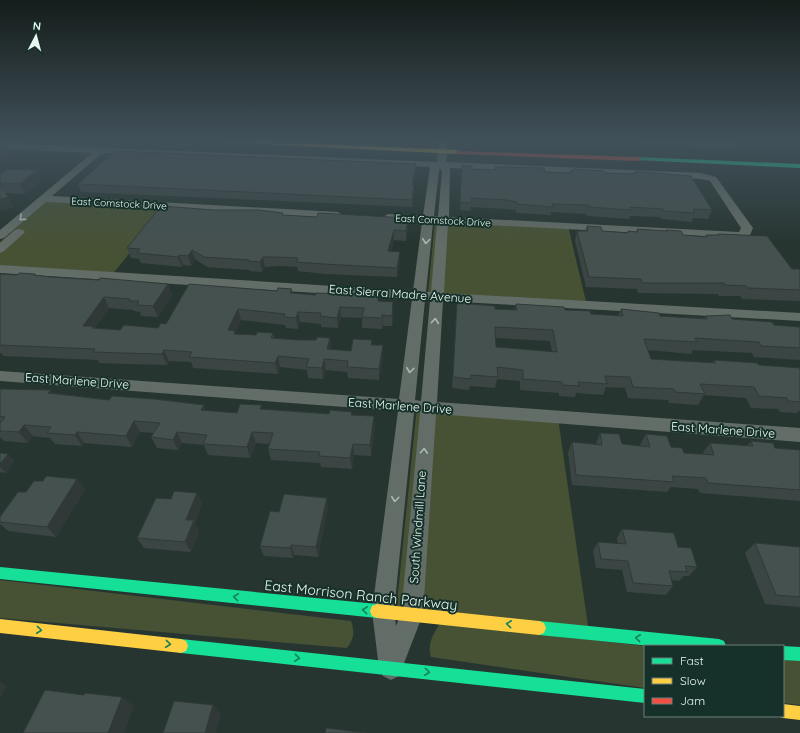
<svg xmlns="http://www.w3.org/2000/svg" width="800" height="733" font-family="Quicksand,sans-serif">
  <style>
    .green { fill: #475235 }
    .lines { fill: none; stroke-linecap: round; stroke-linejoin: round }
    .street { fill: #636d67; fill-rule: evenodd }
    .fast { fill: #16e098; fill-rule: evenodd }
    .slow { fill: #ffcf43; fill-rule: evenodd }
    .jam { fill: #f24e42; fill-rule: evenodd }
    .wall { fill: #3b4644; fill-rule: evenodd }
    .shaded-wall { fill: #303937 }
    .building { fill: #45514f; stroke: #303937; fill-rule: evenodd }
    .oneway { stroke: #acb9b3 }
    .oneway2 { stroke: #16805b }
    .labels { text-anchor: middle; stroke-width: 4; stroke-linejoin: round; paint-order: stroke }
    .far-street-label { font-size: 10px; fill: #e8f7f2; stroke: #163129 }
    .street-label { font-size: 12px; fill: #e8f7f2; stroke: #163129 }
    .near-street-label { font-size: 14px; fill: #e8f7f2; stroke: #163129 }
  </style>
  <rect width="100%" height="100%" fill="#273531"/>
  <g class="green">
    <path d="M49,199L168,206L111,276L0,269V242Z"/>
    <path d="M435,220L568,226L587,306L428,295Z"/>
    <path d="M417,407L558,418L589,633L396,613Z"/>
    <path d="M0,580L351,621C355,632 354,639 347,648L0,618Z"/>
    <path d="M440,623L645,646V688L431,657C427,644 433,635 440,623Z"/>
    <path d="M783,659L800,661V705L783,703Z"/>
  </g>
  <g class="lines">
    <g class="street">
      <path d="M439,141H447L446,162L701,173L716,177L753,228L750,235L739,238L448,223L444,293L800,313V321L443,301L437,402L800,428V442L436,414L423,614L399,676L391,680L383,676L379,668L372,611L398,411L0,381V371L399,399L412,299L0,273V265L413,291L422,222L388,220L383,217L388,214L423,216L430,167L105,153L100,155L52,196L338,212L343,215L338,218L46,202L4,238L0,239V230L92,153L0,149V143L437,162ZM450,168L701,179L710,181L741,228L739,232L449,217ZM440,169L442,171L438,216H434L439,170ZM433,223H437L431,292H426ZM425,300H430L421,401L415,400ZM414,413H420L401,614L396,626L394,611Z"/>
      <path d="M639,141H736V144L732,147H725L643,144Z"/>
      <path d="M19,229L23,230L25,232L23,234L4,251L0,253V243L15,230Z"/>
    </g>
    <g class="fast">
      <path d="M638,157L800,164V168L636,160V158Z"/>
      <path d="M0,567L377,604L382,606L384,611L382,616L377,618L0,579Z"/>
      <path d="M539,621L719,639L724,641L726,646H651L539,635L534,633L532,628L534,623Z"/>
      <path d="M181,639L645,689V703L181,653L176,651L174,646L176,641Z"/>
      <path d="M783,646L800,647V661L783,660Z"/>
    </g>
    <g class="slow">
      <path d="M201,141H250L458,150L461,152L458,154Z"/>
      <path d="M377,604L539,621L544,623L546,628L544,633L539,635L377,618L372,616L370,611L372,606Z"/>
      <path d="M0,619L181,639L186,641L188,646L186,651L181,653L0,633Z"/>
      <path d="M783,704L800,706V720L783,718L778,716H783Z"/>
    </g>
    <path class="jam" d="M456,151L638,157L641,159L638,161L458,154L456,153Z"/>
  </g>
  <g class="wall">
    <path d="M416,164V171L413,185L414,193L412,207L81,192L78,184Z"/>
    <path d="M495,167L545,172L569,173L570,171H572L573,169L605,173L633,174L634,172L712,210L708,219L693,218L692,222L661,219L660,217L630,216L629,219L587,216L586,214L551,212V215L516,213V210L505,209L471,207L470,211L460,210L461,173L472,169L494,170Z"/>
    <path d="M0,174L42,180L25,194L6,193L14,207L0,211Z"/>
    <path d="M284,215L408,228L406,241L394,240L391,251L400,261L397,277L325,274L298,271L297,267L279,266L265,267L262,272L250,271V270L207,267L195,259L191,266L183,265L182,267L141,263L139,259L131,258L127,248Z"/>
    <path d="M587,226L602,231L627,233L628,231L636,232L637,229L665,231L666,230L683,235L706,236V235H717L718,234L792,269H800V301L742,299L740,296H719L718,294L638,293L637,289L586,287L575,241L577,231H585Z"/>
    <path d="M0,274L17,275L35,274L36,275L50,277L168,284L172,295L158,317L141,316L140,312L134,311L133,310L109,308L95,328L120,330L158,328L166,324L277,291L292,289V293L379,302L394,313L392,326H383L382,329L362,328V318L341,317L338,328L321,327V324L300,322L298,329L286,328L285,325L241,320L236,332V334L256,335L273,333L274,338L299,340H316L330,338L331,350L351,351L372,340V345L383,356L379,380L348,378L347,372L326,370L323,379L308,378L307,370L280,367L278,374L193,368L191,362L169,361L167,365L129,364L99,363L98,360L3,356L1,353H0Z"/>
    <path d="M457,301L495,309L515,310L516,304L565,310L591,314L618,316L621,309L660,316L704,318L706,316L774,325L800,327V360L754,357L752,353L693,350L691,354L648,350L651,359L712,363L714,360L759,365L800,368V410L797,413L780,412L778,409L751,408L746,398L704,395L698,405L669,403L668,400L628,398L625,388L606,387L603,395L576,393L575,397L559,396V393L520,390V381L497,379L495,388L470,386L469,390L452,388ZM496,338L550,341L552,352L496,347Z"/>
    <path d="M0,389L51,390L53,393L206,411L237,413L263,409L352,415L375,427L371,456L354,455L352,469L321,467L320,463L271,460L268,449L270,444L256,443L250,458L208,455L204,445L182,443L178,450L157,448L151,437L154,433L140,432L132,447L84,443L82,446L55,444L50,438L33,436L28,443L4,441L0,437Z"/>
    <path d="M600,433L622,444L641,446L640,445L646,434L671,447L684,453L702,454L710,443L747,446L751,441L775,448L800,450V501L700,493L698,489L671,487L667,492L572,485L568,453L572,442L596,444Z"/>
    <path d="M0,453L8,454L14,461L6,473L1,472L0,473Z"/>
    <path d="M77,479L85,490L56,537L8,531L0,524V517L26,492L43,481Z"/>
    <path d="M197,493L202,503L195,523L199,531L191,552L144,548L137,538L171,499Z"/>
    <path d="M328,508L318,557L294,555L293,558L264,556L260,546L279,512Z"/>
    <path d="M622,529L678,547L697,567L689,576H684L679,581L672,580L673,586L666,595L627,592L622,570L596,568L593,551L598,542L618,544L617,538Z"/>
    <path d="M755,543L800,547V607L765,604L745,553Z"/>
  </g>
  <g class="shaded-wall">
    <path d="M7,146L12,155L0,163V150Z"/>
    <path d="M416,164V171L412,192V185Z"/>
    <path d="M37,170L42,180L25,194L20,184Z"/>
    <path d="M414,185V193L412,207V200Z"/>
    <path d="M8,197L14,207L0,211V199Z"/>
    <path d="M408,218V228L406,241V231Z"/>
    <path d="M394,230V240L389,261L388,251Z"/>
    <path d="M192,250L195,259L191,266L188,256Z"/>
    <path d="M400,252V261L397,277V268Z"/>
    <path d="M179,255L183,265L182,267L178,257Z"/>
    <path d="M263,257L265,267L262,272L260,262Z"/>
    <path d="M168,284L172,295L158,317L153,306Z"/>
    <path d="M104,297L109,308L95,328L83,326Z"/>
    <path d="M393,302L394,313L392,326V316Z"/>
    <path d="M340,307L341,317L338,328L337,318Z"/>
    <path d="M238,309L241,320L236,332L238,342L228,330Z"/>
    <path d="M298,312L300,322L298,329L296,318Z"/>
    <path d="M382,315L383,326L382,329Z"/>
    <path d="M330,338L332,349L328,360L327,349Z"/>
    <path d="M383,345V356L379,380V369Z"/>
    <path d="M164,350L169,361L167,365L162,354Z"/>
    <path d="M278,356L280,367L278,374L275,363Z"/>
    <path d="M324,359L326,370L323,379L322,368Z"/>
    <path d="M51,390L58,401L48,393Z"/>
    <path d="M204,405L208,416L201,410Z"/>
    <path d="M374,416L375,427L371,456L370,445Z"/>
    <path d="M134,421L140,432L132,447L126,436Z"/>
    <path d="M24,425L33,436L28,443L19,432Z"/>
    <path d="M77,432L84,443L82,446L75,435Z"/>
    <path d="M177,432L182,443L178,450L173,440Z"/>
    <path d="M252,432L256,443L250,458L247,447Z"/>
    <path d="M353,444L354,455L352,469L350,458Z"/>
    <path d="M8,454L14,461L6,473L0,467V464Z"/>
    <path d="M77,479L85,490L56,537L47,527Z"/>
    <path d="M197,493L202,503L195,523L199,531L191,552L185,542L186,520Z"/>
    <path d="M327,498L328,508L318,557L316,547Z"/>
    <path d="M291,545L294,555L293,558L290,548Z"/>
    <path d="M0,682L7,686L0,698Z"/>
    <path d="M122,697L134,706L124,733H108Z"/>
    <path d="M213,705L221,714L216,733H205Z"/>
  </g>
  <g class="building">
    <path d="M0,145L7,146L0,150Z"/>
    <path d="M115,151L416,164L412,185H414L412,200L78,184Z"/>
    <path d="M462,165L472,166V169L495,170V167H510L544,168L545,172L570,173V171H573V169L604,171L605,173L635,174L634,172H644L691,176L712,210L693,209L695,213L664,211L663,209L630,207L631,210L589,207V205L552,204L553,207L517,204V202L506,200L472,198L471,203L460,202Z"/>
    <path d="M7,169L37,170L20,184L0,183V174Z"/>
    <path d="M0,184L8,197L0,199Z"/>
    <path d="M161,206L214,210H259L283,213L282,215L317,217L318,213L408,218L406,231L394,230L388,251L400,252L397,268L324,264L296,262L298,258L277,257H263L260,262L248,261L249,260L204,257L192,250L188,256L179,255L178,257L137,253L140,249L127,248Z"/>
    <path d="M587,226L601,227L602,231L628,233V231L638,232L637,229L667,231L666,230L681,231L683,235L707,237L706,235H719L718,234L767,236L792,269H800V290L748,288L746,286L725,285L724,283H642L641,279L589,277L577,231H588Z"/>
    <path d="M19,273L35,274L34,275L50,277L99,280L100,278L168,284L153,306L137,305L139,301H129L130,299L104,297L83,326H93L92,328L120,330L124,325L158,328L161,323L166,324L189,284L277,291L278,288L292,289L290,293L316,295V293L379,295L378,301L393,302L392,316L382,315V318L362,317L364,308L340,307L337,318L320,316L321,313L298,312L296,318L284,317L285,314L238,309L228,330L235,331L234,334L256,335L257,332L273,333L271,338L299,340H316L317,337L330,338L327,349L351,351L353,339L372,340L371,345H383L379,369L347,367L348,361L324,359L322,368L306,367L309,359L278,356L275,363L189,357L192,352L164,350L162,354L123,353L93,352L95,349L0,345V274L17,275Z"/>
    <path d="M457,301L470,302V304L495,306V309L517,310L516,304L564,307L565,310L590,311L591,314L623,316L621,309L659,313L660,316L707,319L706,316L730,315L732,319L772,322L774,325L800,327V348L761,346L759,342L695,338L697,342L644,339L651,359L716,363L714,360L757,363L759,365L800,368V402L788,401L787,398L759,396L754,387L700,384L705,394L675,392L674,389L633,387L630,377L605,376L607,384L578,382L579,386L563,385L562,382L523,379V370L497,367L498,377L471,375V379L453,377ZM495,327L553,330L557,352L496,347Z"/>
    <path d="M0,389L51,390L48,393L109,400L112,396L154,399L204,405L201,410L237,413L240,404L262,405L260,409L329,414L330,410L352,412L351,415L374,416L370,445L353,444L350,458L319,456L320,452L268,449L273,433L252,432L247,447L203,444L207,435L177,432L173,440L151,437L160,423L134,421L126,436L77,432L75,435L47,433L51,427L24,425L19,432L0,431V423L5,417L0,416Z"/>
    <path d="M600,433L619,434L622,444L650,447L646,434L667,436L671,447L682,448L684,453L714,455L710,443L753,446L751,441L773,443L775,448L800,450V490L708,483L706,478L672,476L674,482L576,475L572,442L602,445Z"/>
    <path d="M0,453L8,454L0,464Z"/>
    <path d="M46,476L77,479L47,527L0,522V517L18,492H26L34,481H43Z"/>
    <path d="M174,491L197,493L186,520H194L185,542L137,538L156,498L171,499Z"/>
    <path d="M284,494L327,498L316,547L291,545L290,548L260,546L270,511L279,512Z"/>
    <path d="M622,529L674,533L678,547L691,548L697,567L685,566L687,572L669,571L673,586L633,583L628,561L601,559L598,542L626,544Z"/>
    <path d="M755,543L800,547V597L776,595Z"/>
    <path d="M45,690L84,695L85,693L122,697L108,733H23Z"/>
    <path d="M174,701L213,705L205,733H163Z"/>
    <path d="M326,728L366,733H325Z"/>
  </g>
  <defs><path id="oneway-chevron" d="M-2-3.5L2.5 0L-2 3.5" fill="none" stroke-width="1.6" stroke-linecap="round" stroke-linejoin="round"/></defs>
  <g class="oneway">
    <use href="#oneway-chevron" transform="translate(22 218) rotate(139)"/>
    <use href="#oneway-chevron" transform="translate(426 241) rotate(97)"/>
    <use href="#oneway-chevron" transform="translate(435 321) rotate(-85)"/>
    <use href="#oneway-chevron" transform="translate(410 370) rotate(97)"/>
    <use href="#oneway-chevron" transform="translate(424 451) rotate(-86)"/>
    <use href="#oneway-chevron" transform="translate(395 499) rotate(97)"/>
  </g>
  <g class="oneway2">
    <use href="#oneway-chevron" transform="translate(236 597) rotate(-174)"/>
    <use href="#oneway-chevron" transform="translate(365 610) rotate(-174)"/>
    <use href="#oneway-chevron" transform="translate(509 624) rotate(-174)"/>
    <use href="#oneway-chevron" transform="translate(39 630) rotate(6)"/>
    <use href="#oneway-chevron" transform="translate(638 638) rotate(-174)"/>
    <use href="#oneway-chevron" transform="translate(168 644) rotate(6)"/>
    <use href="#oneway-chevron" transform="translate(297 658) rotate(6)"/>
    <use href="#oneway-chevron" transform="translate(427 672) rotate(6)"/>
  </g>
  <linearGradient id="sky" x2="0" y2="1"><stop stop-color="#151d1b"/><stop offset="0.58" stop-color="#41515a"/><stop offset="1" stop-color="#41515a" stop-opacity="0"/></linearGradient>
  <rect width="800" height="244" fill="url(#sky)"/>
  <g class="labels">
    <g class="far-street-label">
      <text transform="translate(119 203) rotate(3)" y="4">East Comstock Drive</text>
      <text transform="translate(443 220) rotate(3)" y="4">East Comstock Drive</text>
    </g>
    <g class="street-label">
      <text transform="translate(400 294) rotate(4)" y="4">East Sierra Madre Avenue</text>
      <text transform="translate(77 381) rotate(4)" y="4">East Marlene Drive</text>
      <text transform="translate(400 406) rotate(4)" y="4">East Marlene Drive</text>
      <text transform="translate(723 430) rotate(4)" y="4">East Marlene Drive</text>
      <text transform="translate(418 527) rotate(-86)" y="4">South Windmill Lane</text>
    </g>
    <g class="near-street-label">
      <text transform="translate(361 595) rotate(6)" y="5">East Morrison Ranch Parkway</text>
    </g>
  </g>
  <rect x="644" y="645" width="140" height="72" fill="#163129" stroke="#6a8079"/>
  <rect x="652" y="658" width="20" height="6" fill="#16e098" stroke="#6a8079"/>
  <text x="680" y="665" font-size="12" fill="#e8f7f2">Fast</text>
  <rect x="652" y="678" width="20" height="6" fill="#ffcf43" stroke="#6a8079"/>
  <text x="680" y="685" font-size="12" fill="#e8f7f2">Slow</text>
  <rect x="652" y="698" width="20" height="6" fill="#f24e42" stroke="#6a8079"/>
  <text x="680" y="705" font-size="12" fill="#e8f7f2">Jam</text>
  <g transform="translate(36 36) rotate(6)" stroke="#163129" stroke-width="3" paint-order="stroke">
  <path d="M0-3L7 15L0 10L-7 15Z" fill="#e8f7f2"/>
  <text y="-6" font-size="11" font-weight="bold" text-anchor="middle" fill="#e8f7f2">N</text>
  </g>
</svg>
